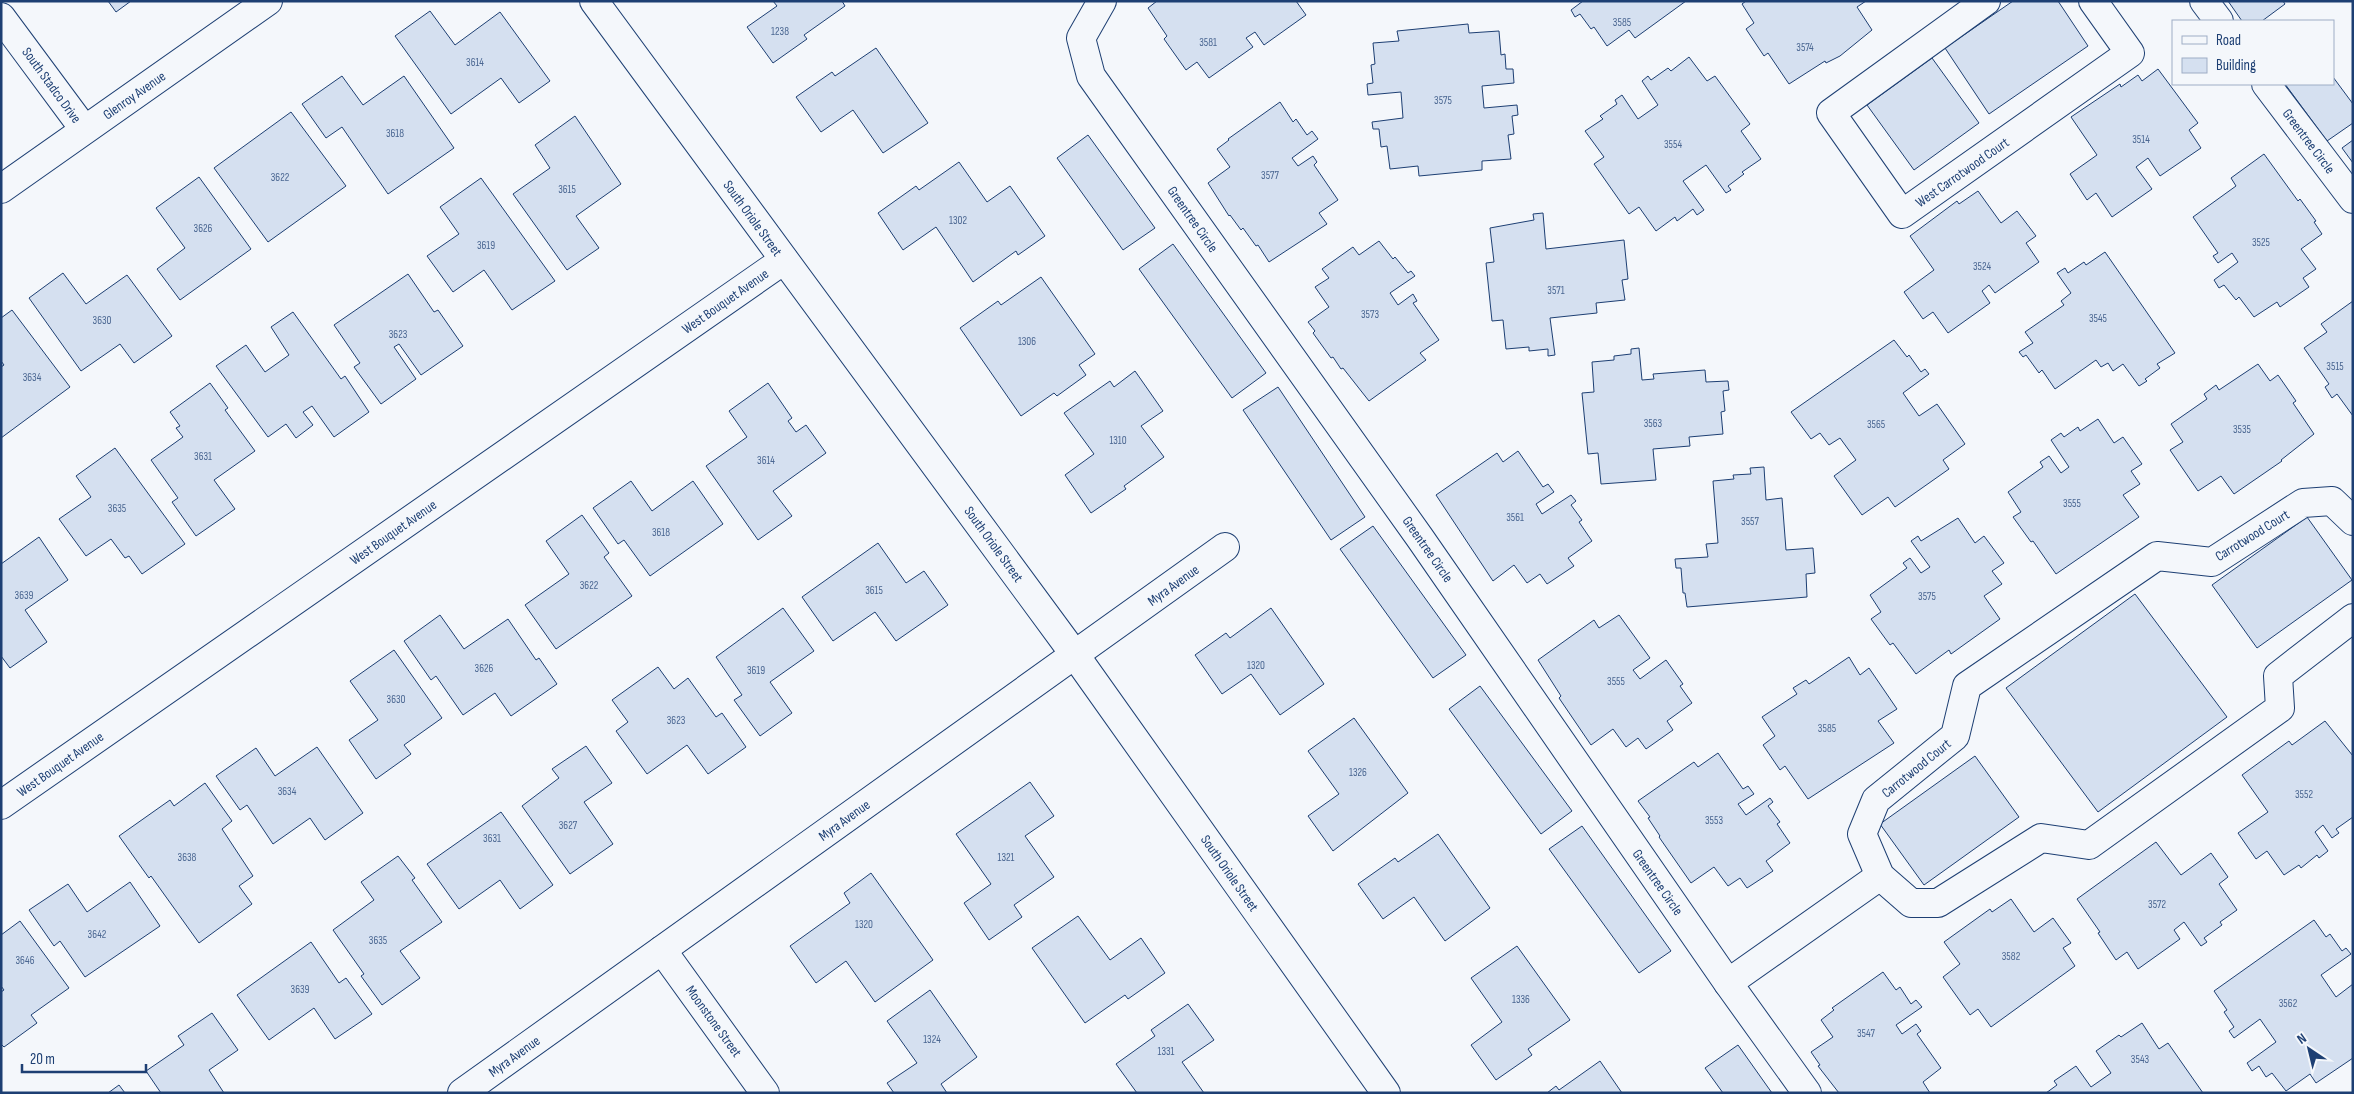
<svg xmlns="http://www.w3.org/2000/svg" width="2354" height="1094" font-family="'Sofia Sans Condensed',sans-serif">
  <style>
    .building { fill: #d5e0f0; stroke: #1d3f73 }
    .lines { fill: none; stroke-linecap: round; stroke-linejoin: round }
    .street-casing { stroke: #1d3f73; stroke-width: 30 }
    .street { stroke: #f4f7fb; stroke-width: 28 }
    .labels { text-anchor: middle; stroke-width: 4; stroke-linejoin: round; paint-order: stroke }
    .number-label { font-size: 11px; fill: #4b6792 }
    .street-label { font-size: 14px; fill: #1d3f73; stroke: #f4f7fb }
  </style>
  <rect width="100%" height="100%" fill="#f4f7fb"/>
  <g class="building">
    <path d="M108,1H131L116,12Z"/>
    <path d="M773,1H842L845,6L804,35L807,39L773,63L747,27L777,6Z"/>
    <path d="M1157,1H1296L1306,15L1264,45L1255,32L1246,38L1253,47L1209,78L1197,62L1186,70L1164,39L1167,36L1148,8Z"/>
    <path d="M1583,1H1686L1635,38L1629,30L1607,46L1594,27L1591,29L1580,14L1575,17L1571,10Z"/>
    <path d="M1746,1H1866L1857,7L1872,30L1840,56L1826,63L1825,61L1789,84L1768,53L1764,56L1746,29L1754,23L1742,4Z"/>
    <path d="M2013,1H2058L2088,46L1989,114L1945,48Z"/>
    <path d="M2228,1H2283L2285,4L2262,21H2242Z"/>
    <path d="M430,11L455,45L500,12L550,81L519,103L501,78L451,114L395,36Z"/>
    <path d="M1468,24L1469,33L1499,31L1501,55L1505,54L1506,69H1513L1514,83L1482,86L1484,108L1517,105L1518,115L1512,116L1514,134L1508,135L1511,159L1482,161V170L1419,176L1418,166L1390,169L1387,146L1381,147L1379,129H1373L1372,122L1403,118L1401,92L1368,95L1367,84L1373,83L1371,65L1375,64L1373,43L1399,41L1397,31Z"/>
    <path d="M876,48L928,123L883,153L853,110L821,132L796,97L832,72L835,76Z"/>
    <path d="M1689,57L1707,81L1715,76L1750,124L1741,131L1761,159L1742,172L1744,174L1728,186L1731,190L1726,193L1706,165L1683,181L1704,210L1697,215L1693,209L1677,221L1675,217L1656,231L1639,207L1629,214L1594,164L1604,157L1585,131L1603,119L1600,116L1617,104L1615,100L1622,95L1638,119L1658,105L1642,81L1648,76L1651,80L1668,68L1671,71Z"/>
    <path d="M1932,58L1979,123L1914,170L1867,105Z"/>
    <path d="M2158,69L2198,123L2189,130L2201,148L2160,176L2148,158L2136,167L2152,189L2112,217L2096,193L2087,200L2070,174L2097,155L2071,117L2120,84L2121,87L2138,75L2142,81Z"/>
    <path d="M342,76L363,105L404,76L454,148L388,194L342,127L326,138L302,104Z"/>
    <path d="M2333,77L2353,104V123L2327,141L2285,84H2333Z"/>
    <path d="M1280,102L1293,122L1296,119L1307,135L1312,131L1318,139L1292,158L1298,166L1313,156L1317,162L1314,165L1338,200L1319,213L1327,224L1269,262L1258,245L1256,246L1243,228L1241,230L1230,215L1229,216L1208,183L1230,167L1217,149L1229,140L1228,139Z"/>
    <path d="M291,112L346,186L268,242L214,168Z"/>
    <path d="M575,116L621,184L576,216L599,248L567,270L513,194L550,168L535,145Z"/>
    <path d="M1088,135L1155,228L1123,250L1057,158Z"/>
    <path d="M2353,140V163L2342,148Z"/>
    <path d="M2264,154L2298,201L2300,199L2316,221L2314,222L2322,234L2301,249L2316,269L2303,278L2309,287L2280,307L2277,302L2254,317L2239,297L2236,300L2224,285L2219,288L2214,280L2238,262L2232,253L2218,263L2213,256L2218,253L2193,217L2236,186L2231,178Z"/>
    <path d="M959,162L987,202L1010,186L1045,236L1018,255L1016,251L973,282L936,227L903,250L878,213L916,186L919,190Z"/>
    <path d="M199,177L251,249L180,300L157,269L185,248L156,208Z"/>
    <path d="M481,178L555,281L512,310L484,270L453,292L427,256L459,234L440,207Z"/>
    <path d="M1978,191L2001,223L2017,211L2036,236L2026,243L2039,262L1995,293L1989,285L1982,291L1990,303L1948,333L1933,312L1923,319L1904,292L1934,270L1910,236L1957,201L1959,204Z"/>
    <path d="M1543,213L1546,249L1624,240L1628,279L1622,280L1625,300L1596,303L1597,313L1550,318L1555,355L1548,356V349L1529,351V347L1506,349L1503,320L1492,321L1486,263L1494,262L1490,228L1534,220L1533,214Z"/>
    <path d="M1379,241L1393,259L1395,257L1408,273L1411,271L1415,276L1390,293L1398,305L1413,294L1417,301L1413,303L1439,340L1420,353L1426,360L1369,401L1343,368L1341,369L1333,357L1331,358L1313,333L1315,331L1308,322L1329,307L1315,287L1329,278L1322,269L1353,247L1359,255Z"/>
    <path d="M1173,244L1266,373L1232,398L1139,269Z"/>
    <path d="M2105,252L2175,353L2157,364L2160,368L2145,379L2147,381L2139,386L2123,364L2113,371L2108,363L2101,367L2096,360L2055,389L2042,370L2039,373L2026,355L2023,357L2019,352L2033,343L2025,332L2064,305L2061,301L2071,293L2057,273L2065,268L2068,273L2084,262L2086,265Z"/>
    <path d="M63,273L86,304L127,275L172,336L134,363L120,344L81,371L29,298Z"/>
    <path d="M408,274L434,312L438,310L463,346L421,375L399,344L394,347L416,379L381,404L354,367L360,363L334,325Z"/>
    <path d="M1041,277L1095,354L1079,365L1086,375L1057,396L1054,393L1021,416L960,328L998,301L1001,305Z"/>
    <path d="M2353,301V416L2337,394L2332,398L2325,387L2329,384L2304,348L2327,332L2321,324Z"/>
    <path d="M12,310L70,387L1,438V367L4,365L1,361V318Z"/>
    <path d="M293,312L341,379L345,376L369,412L334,437L312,406L303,412L313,425L296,438L286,424L268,437L216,366L246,345L265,372L289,355L271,327Z"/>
    <path d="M1894,340L1907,357L1909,355L1921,372L1925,369L1929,374L1903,393L1919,416L1937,404L1965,444L1943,460L1949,469L1895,507L1888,497L1862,515L1834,476L1856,460L1840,438L1829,445L1820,433L1811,439L1791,412Z"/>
    <path d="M1639,348L1642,380L1654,379L1653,374L1705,370L1706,382L1728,381L1729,390L1723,391L1725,411L1721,412L1723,434L1689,437L1690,446L1653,449L1656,480L1601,484L1598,453L1588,454L1582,393L1594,392L1592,362L1614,360V356L1631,354V349Z"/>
    <path d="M2258,364L2270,381L2278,375L2296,401L2293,403L2314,434L2281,460L2282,461L2234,494L2221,476L2198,491L2170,450L2183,442L2171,424L2207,399L2204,394L2216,385L2219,390Z"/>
    <path d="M1135,371L1163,411L1141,426L1164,457L1124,486L1126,489L1091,513L1065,475L1094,454L1064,413L1110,381L1114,387Z"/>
    <path d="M210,383L228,408L225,410L255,451L214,480L235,509L196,536L172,502L178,498L151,460L183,437L176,428L180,426L170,412Z"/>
    <path d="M768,383L792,418L788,421L796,432L806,425L826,453L773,491L792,516L758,540L706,466L747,437L729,411Z"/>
    <path d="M1278,387L1365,517L1331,540L1243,410Z"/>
    <path d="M2098,419L2114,443L2123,437L2142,464L2131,471L2140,484L2123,495L2139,517L2056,574L2033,541L2031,542L2013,517L2021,512L2008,492L2043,467L2040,462L2049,456L2061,473L2069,467L2051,440L2061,433L2064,437L2078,427L2080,431Z"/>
    <path d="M115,448L185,544L142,574L129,556L125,558L111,539L86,556L59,519L91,497L76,476Z"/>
    <path d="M1518,451L1543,487L1548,484L1554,492L1536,504L1542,514L1571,495L1576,501L1571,505L1582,520L1579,522L1592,541L1568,558L1574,566L1547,584L1540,574L1527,583L1514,565L1493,581L1436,495L1497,453L1503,462Z"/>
    <path d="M1764,467L1766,500L1782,498L1786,550L1813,548L1815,573L1806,574L1807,597L1687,607L1685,593H1683L1681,568H1676L1675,559L1708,557L1706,544L1718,543L1713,481L1734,479L1733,475L1751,474L1750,468Z"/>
    <path d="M631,481L652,511L693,481L723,524L650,576L624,540L618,544L593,508Z"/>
    <path d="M582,515L609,553L604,557L632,596L556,649L525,605L569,574L546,541Z"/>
    <path d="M2307,517L2352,580L2257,648L2212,585Z"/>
    <path d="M1958,518L1975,543L1984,536L2004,563L1992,571L2002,584L1984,596L2000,619L1951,654L1949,650L1916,674L1893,643L1890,645L1871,619L1881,612L1870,595L1907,568L1903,563L1910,558L1921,573L1930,567L1911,541L1918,536L1921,541Z"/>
    <path d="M1373,526L1466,655L1433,678L1340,549Z"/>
    <path d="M39,537L68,580L25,610L47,642L10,668L1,656V564Z"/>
    <path d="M878,543L906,583L924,571L948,605L896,641L875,612L833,641L802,597Z"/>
    <path d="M2135,594L2227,717L2098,812L2006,688Z"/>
    <path d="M783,608L814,651L770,682L792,713L760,736L734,700L742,695L716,657Z"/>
    <path d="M1271,608L1324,684L1280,715L1251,674L1222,694L1195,655L1226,633L1230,638Z"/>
    <path d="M440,615L464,649L508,619L536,660L539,658L557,684L511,716L495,693L463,715L436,676L431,680L404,641Z"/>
    <path d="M1619,615L1650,658L1633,670L1640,679L1666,660L1683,684L1680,686L1692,703L1667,721L1673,730L1646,749L1638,738L1626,747L1613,729L1591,745L1559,698L1561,696L1538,660L1594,620L1599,628Z"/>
    <path d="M394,650L442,718L404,745L411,754L376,779L349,740L378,720L350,681Z"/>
    <path d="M1849,657L1860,675L1869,668L1897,709L1878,721L1894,743L1808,799L1785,766L1780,770L1763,745L1775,736L1762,717L1797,694L1793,688L1806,680L1809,684Z"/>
    <path d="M658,667L674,689L688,678L716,717L722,713L746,747L708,774L687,745L647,774L616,731L628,722L612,700Z"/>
    <path d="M1480,686L1572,811L1541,834L1449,709Z"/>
    <path d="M1354,718L1408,793L1333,851L1308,816L1339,794L1308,751Z"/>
    <path d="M2325,721L2353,756V817L2336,829L2339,833L2332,838L2323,825L2315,832L2328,851L2319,858L2317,855L2301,868L2299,865L2284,875L2267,851L2256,859L2238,833L2268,812L2242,775L2289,741L2292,745Z"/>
    <path d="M586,746L612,783L584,802L613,844L570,874L522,806L559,778L552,769Z"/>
    <path d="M317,747L363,813L325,840L310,818L273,844L247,805L240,810L216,776L256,748L275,776Z"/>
    <path d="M1718,753L1743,789L1748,786L1754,794L1738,804L1746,815L1770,798L1773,802L1768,806L1780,822L1777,824L1790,843L1766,861L1773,871L1747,888L1740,878L1728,886L1714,867L1691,883L1659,837L1660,836L1648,818L1650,817L1638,801L1694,762L1698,767Z"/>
    <path d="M1975,756L2019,817L1924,885L1880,824Z"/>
    <path d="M1030,782L1054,816L1025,836L1054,877L1014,905L1022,917L989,940L964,903L991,884L956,834Z"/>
    <path d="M205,783L232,821L222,829L253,876L239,886L252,904L199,943L151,876L149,878L119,836L170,800L174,806Z"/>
    <path d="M501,812L553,885L520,909L500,880L459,909L427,864Z"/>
    <path d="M1582,826L1671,951L1639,973L1549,849Z"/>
    <path d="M1438,834L1490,908L1445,941L1414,897L1383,919L1358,884L1395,858L1398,862Z"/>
    <path d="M2156,842L2181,875L2211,853L2228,877L2219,884L2237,910L2220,922L2222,925L2204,938L2207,942L2201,946L2184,922L2174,930L2180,939L2138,969L2127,952L2116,960L2098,933L2100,932L2077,899Z"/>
    <path d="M398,856L415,878L412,880L442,922L400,951L420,978L382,1005L361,976L364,974L333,930L374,900L361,882Z"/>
    <path d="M871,873L933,960L875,1002L846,961L816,983L790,946L850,903L844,893Z"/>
    <path d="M130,882L160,926L85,977L60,941L54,946L29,910L68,884L87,912Z"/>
    <path d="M2011,899L2034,932L2053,918L2071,943L2063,948L2075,966L1991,1027L1978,1009L1970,1015L1943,977L1960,964L1944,942L1990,909L1992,912Z"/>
    <path d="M1078,916L1110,960L1141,938L1165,973L1128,999L1125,995L1085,1023L1032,948Z"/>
    <path d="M2314,920L2326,937L2330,934L2342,951L2346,948L2351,954L2321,975L2336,997L2353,984V1058L2316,1083L2310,1074L2286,1091L2272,1073L2266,1077L2259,1066L2252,1071L2247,1063L2276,1042L2260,1019L2234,1038L2229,1031L2234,1027L2224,1012L2227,1010L2214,991Z"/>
    <path d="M20,921L69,988L31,1015L37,1023L4,1047L1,1044V992L4,990L1,986V935Z"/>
    <path d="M311,942L339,983L346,978L372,1014L335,1039L314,1008L269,1040L237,995Z"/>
    <path d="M1517,946L1570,1020L1528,1049L1532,1055L1496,1080L1471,1045L1502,1022L1471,978Z"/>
    <path d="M1883,972L1896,990L1900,987L1911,1004L1916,1000L1922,1007L1896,1025L1902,1034L1916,1024L1921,1031L1917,1034L1941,1068L1923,1082L1930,1093H1839L1818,1066L1820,1065L1811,1052L1833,1037L1821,1020L1834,1010L1832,1008Z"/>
    <path d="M930,990L977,1057L941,1084L947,1093H894L887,1083L917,1063L887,1021Z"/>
    <path d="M1188,1004L1214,1040L1182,1062L1204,1093H1137L1116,1064L1155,1036L1151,1030Z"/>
    <path d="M212,1013L238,1050L209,1070L224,1093H161L146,1071L184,1045L178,1036Z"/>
    <path d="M2142,1023L2159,1049L2168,1043L2203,1093H2046L2057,1085L2054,1081L2076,1066L2091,1087L2111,1073L2096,1051L2119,1035L2121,1037Z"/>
    <path d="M1738,1045L1772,1093H1723L1705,1068Z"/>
    <path d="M1600,1061L1622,1093H1547L1556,1086L1559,1090Z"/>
    <path d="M119,1085L125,1093H108Z"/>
  </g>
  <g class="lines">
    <g class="street-casing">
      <g id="street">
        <path d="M594,1L1075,655L1386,1093"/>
        <path d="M1102,1L1081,38L1091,76L1420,538L1728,983L1807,1093"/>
        <path d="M1986,1L1831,113L1902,214L2130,53L2093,1"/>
        <path d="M2204,1L2219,21"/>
        <path d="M1,17L84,129"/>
        <path d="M2266,84L2353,199"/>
        <path d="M1,189L268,1"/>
        <path d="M2353,521L2332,501L2303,503L2212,562L2157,556L1967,686L1955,736L1876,800L1862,834L1880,876L1911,903H1938L2041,838L2089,845L2280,708L2278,676L2353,618"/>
        <path d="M1,805L784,260"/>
        <path d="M662,950L765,1093"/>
        <path d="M1728,983L1880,876"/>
        <path d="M462,1093L1225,547"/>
      </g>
    </g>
    <use href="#street" class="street"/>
  </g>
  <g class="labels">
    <g class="number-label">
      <text x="1622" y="26">3585</text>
      <text x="780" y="35">1238</text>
      <text x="1208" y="46">3581</text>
      <text x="1805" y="51">3574</text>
      <text x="475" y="66">3614</text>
      <text x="1443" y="104">3575</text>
      <text x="395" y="137">3618</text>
      <text x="2141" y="143">3514</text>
      <text x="1673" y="148">3554</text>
      <text x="1270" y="179">3577</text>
      <text x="280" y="181">3622</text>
      <text x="567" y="193">3615</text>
      <text x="958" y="224">1302</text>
      <text x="203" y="232">3626</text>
      <text x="2261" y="246">3525</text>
      <text x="486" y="249">3619</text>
      <text x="1982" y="270">3524</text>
      <text x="1556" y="294">3571</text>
      <text x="1370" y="318">3573</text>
      <text x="2098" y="322">3545</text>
      <text x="102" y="324">3630</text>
      <text x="398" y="338">3623</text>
      <text x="1027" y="345">1306</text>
      <text x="2335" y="370">3515</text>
      <text x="32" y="381">3634</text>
      <text x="1653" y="427">3563</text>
      <text x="1876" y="428">3565</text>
      <text x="2242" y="433">3535</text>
      <text x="1118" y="444">1310</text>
      <text x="203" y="460">3631</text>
      <text x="766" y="464">3614</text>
      <text x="2072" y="507">3555</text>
      <text x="117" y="512">3635</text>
      <text x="1515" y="521">3561</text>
      <text x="1750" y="525">3557</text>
      <text x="661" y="536">3618</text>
      <text x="589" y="589">3622</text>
      <text x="874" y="594">3615</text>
      <text x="24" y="599">3639</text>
      <text x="1927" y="600">3575</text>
      <text x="1256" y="669">1320</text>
      <text x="484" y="672">3626</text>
      <text x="756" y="674">3619</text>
      <text x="1616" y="685">3555</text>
      <text x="396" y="703">3630</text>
      <text x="676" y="724">3623</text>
      <text x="1827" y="732">3585</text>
      <text x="1358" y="776">1326</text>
      <text x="287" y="795">3634</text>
      <text x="2304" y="798">3552</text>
      <text x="1714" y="824">3553</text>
      <text x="568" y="829">3627</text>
      <text x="492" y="842">3631</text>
      <text x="187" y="861">3638</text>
      <text x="1006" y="861">1321</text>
      <text x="2157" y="908">3572</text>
      <text x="864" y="928">1320</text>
      <text x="97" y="938">3642</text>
      <text x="378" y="944">3635</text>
      <text x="2011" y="960">3582</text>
      <text x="25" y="964">3646</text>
      <text x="300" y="993">3639</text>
      <text x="1521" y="1003">1336</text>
      <text x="2288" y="1007">3562</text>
      <text x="1866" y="1037">3547</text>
      <text x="932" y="1043">1324</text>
      <text x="1166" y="1055">1331</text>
      <text x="2140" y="1063">3543</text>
    </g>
    <g class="street-label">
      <text transform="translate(52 85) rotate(54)" y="5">South Stadco Drive</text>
      <text transform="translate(134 95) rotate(-35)" y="5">Glenroy Avenue</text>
      <text transform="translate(2309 141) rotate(53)" y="5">Greentree Circle</text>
      <text transform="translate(1962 172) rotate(-35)" y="5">West Carrotwood Court</text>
      <text transform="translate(753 218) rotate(54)" y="5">South Oriole Street</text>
      <text transform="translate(1193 219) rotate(55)" y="5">Greentree Circle</text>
      <text transform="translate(725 301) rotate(-35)" y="5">West Bouquet Avenue</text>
      <text transform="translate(393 532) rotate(-35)" y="5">West Bouquet Avenue</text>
      <text transform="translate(2252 535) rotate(-32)" y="5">Carrotwood Court</text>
      <text transform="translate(994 544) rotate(54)" y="5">South Oriole Street</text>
      <text transform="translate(1428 549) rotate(55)" y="5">Greentree Circle</text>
      <text transform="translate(1173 585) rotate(-36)" y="5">Myra Avenue</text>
      <text transform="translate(60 764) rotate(-35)" y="5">West Bouquet Avenue</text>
      <text transform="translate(1916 768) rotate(-39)" y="5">Carrotwood Court</text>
      <text transform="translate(844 820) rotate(-36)" y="5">Myra Avenue</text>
      <text transform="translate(1230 873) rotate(55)" y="5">South Oriole Street</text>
      <text transform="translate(1658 882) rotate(55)" y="5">Greentree Circle</text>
      <text transform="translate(714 1021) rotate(54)" y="5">Moonstone Street</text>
      <text transform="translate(514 1056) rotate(-36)" y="5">Myra Avenue</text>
    </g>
  </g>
  <rect width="2354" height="1094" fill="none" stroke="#1d3f73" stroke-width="5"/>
  <rect x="2172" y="20" width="162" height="65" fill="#f4f7fb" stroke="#9eadc5"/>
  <rect x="2182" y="36" width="25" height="8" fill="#f4f7fb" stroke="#9eadc5"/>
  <text x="2216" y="45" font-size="15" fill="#1d3f73">Road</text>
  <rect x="2182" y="58" width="25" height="15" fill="#d5e0f0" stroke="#9eadc5"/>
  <text x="2216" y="70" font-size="15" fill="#1d3f73">Building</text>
  <g transform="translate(2309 1049) rotate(325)" stroke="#f4f7fb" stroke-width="4" paint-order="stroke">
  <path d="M0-4L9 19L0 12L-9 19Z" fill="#1d3f73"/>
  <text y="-8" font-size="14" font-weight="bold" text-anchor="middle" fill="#1d3f73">N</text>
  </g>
  <path d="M22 1064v8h124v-8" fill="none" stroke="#1d3f73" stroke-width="2.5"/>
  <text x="30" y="1064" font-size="15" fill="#1d3f73" stroke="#f4f7fb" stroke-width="4" paint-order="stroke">20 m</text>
</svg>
